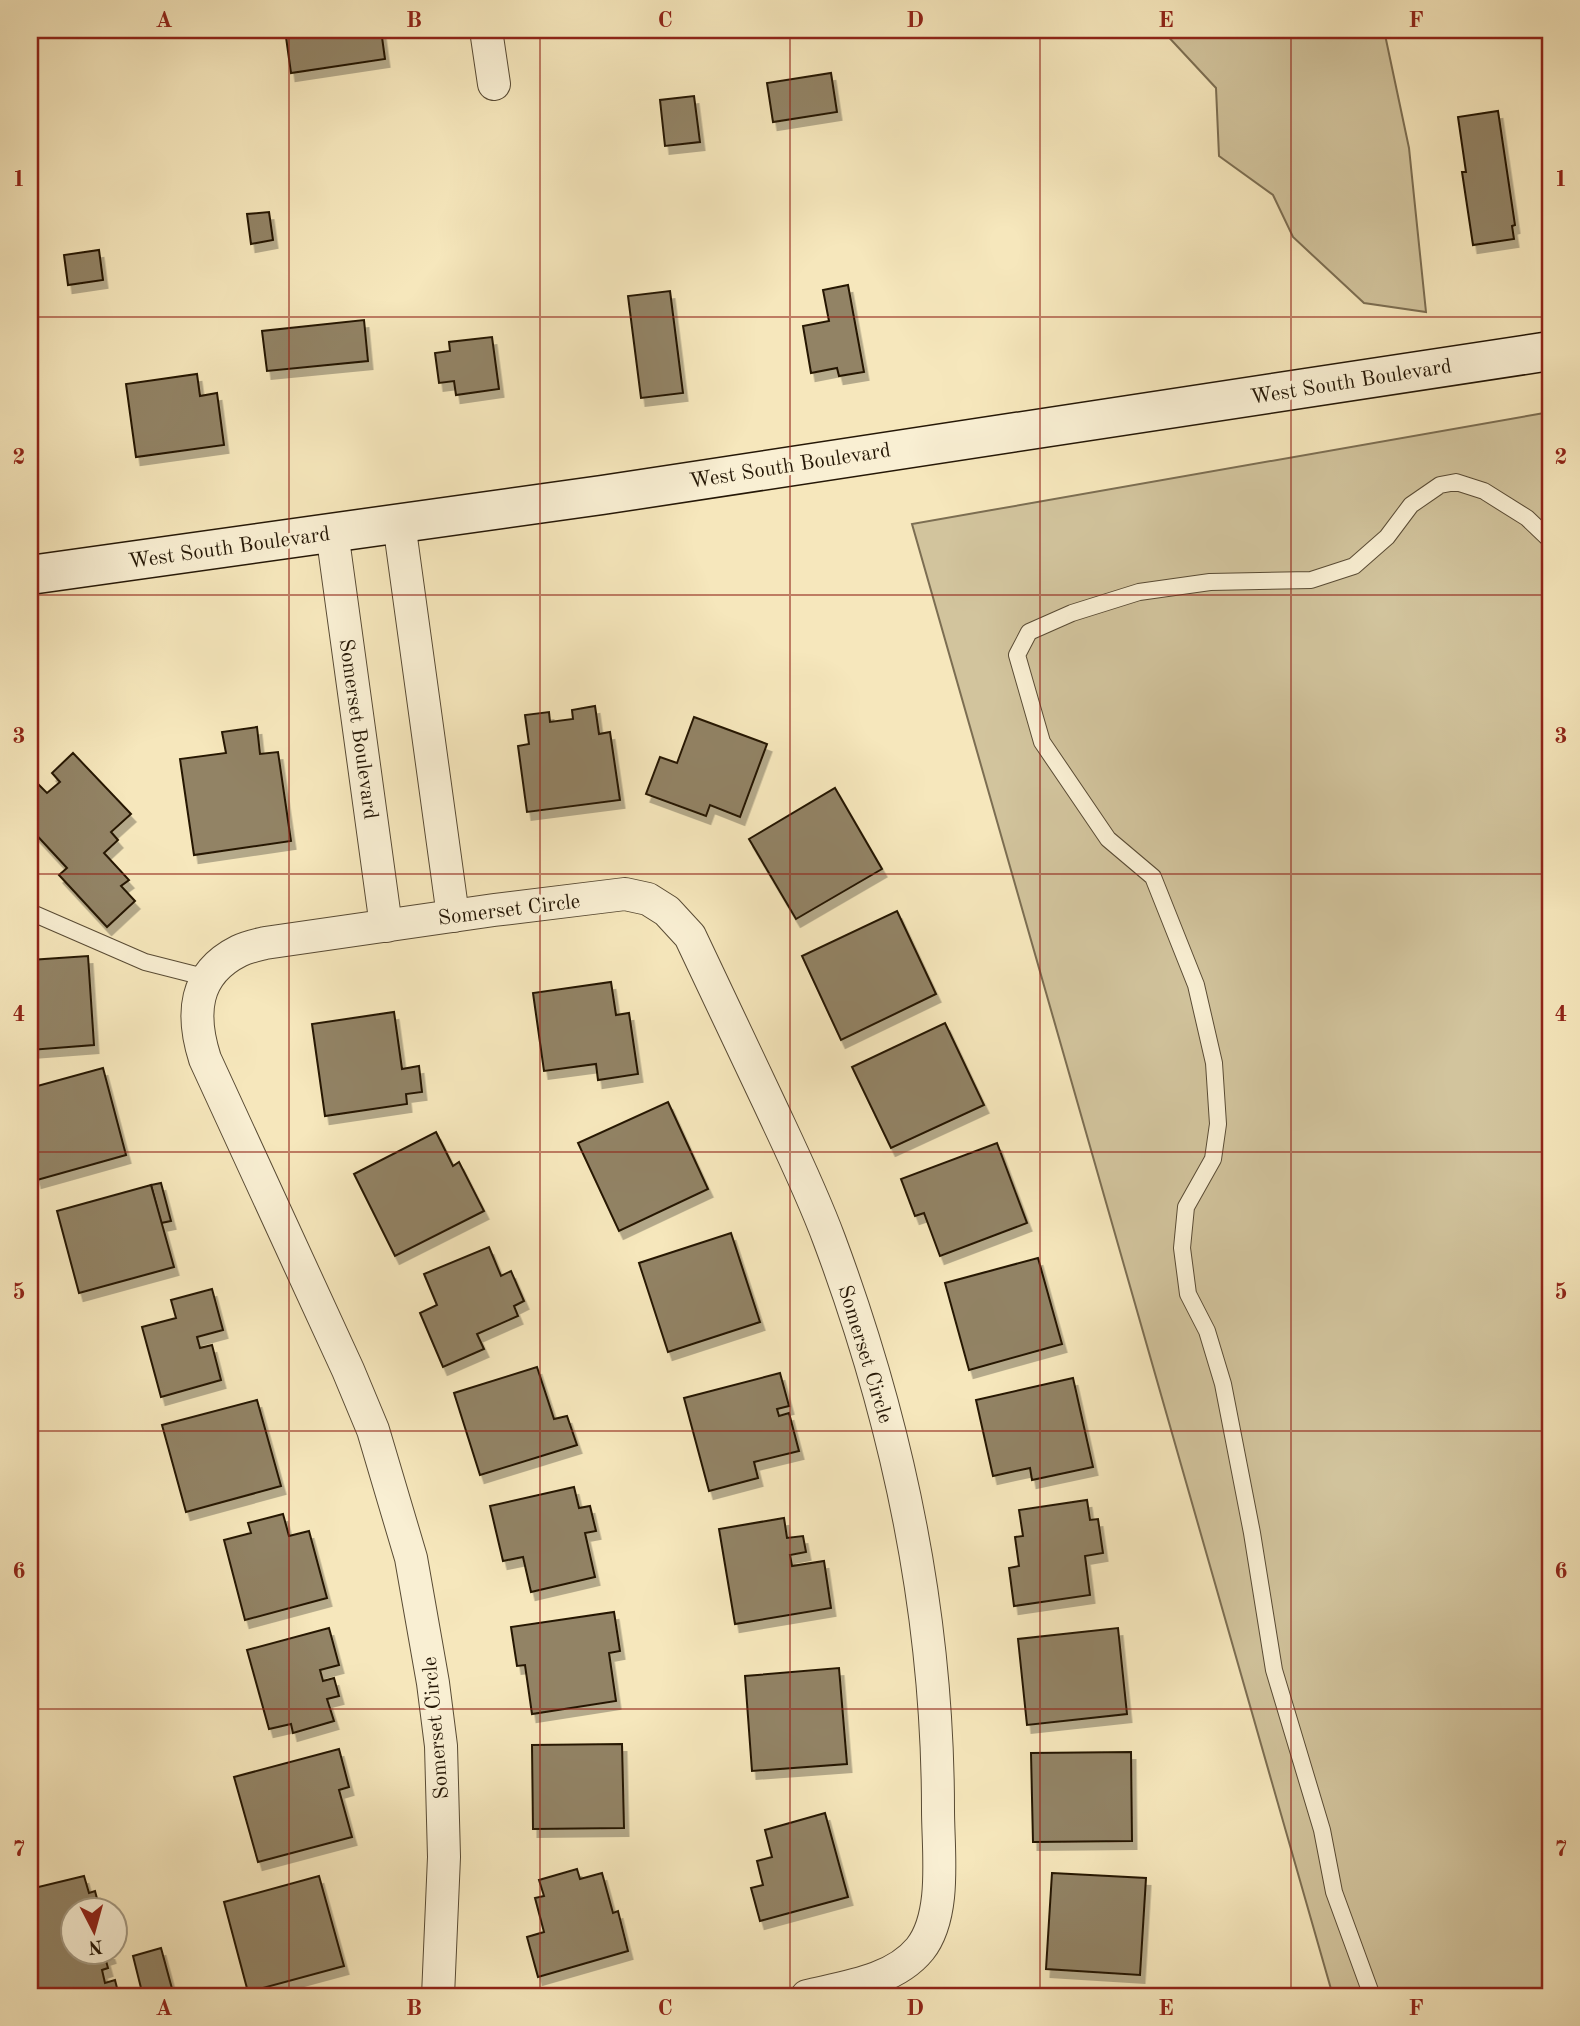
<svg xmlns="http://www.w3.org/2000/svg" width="1580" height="2026" font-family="'Old Standard TT',serif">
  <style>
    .green { fill: #d2c49d; stroke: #7c6e52; stroke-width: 2 }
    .building { fill: #928365; stroke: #251706; stroke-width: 2; filter: url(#shadow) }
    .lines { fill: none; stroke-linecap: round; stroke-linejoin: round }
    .service-casing { stroke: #594b34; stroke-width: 18 }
    .minor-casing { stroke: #594b34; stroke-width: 34 }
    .secondary-casing { stroke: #251706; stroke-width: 41 }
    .service { stroke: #f9efd3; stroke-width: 16 }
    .minor { stroke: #f9efd3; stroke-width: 32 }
    .secondary { stroke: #f9efd3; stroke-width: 38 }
    .grid { fill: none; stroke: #8f2418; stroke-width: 2; stroke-opacity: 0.55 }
    .labels { text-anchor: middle; stroke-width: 6; stroke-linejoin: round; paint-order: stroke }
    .street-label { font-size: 21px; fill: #251706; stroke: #f9efd3 }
    .neatline { fill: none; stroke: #8f2418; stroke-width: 2.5 }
    .grid-label { font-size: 23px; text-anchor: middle; font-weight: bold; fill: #8f2418 }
  </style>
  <defs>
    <filter id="shadow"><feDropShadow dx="4.5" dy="8" stdDeviation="0" flood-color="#0004"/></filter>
  </defs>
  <rect width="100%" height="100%" fill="#f6e7bc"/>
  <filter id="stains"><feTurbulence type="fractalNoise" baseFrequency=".00286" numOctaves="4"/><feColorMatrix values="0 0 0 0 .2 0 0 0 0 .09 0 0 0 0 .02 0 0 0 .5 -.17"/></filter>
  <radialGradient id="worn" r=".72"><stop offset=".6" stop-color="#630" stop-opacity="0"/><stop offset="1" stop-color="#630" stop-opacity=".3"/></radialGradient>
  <g class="green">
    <path d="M1162,30H1384L1409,148L1426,312L1364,303L1293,237L1273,195L1219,156L1216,88Z"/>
    <path d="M1550,412V1996H1333L912,524Z"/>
  </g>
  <g class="building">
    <path d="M285,30H381L385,59L291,73Z"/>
    <path d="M831,73L837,112L773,122L767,83Z"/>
    <path d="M694,96L700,142L665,146L660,100Z"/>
    <path d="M1498,111L1515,225L1512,226L1514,239L1473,245L1462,172H1466L1458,117Z"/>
    <path d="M269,212L273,240L251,244L247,214Z"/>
    <path d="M99,250L103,280L68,285L64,255Z"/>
    <path d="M848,285L864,372L839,376L837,368L811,373L803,326L829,321L823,290Z"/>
    <path d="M670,291L683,393L641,398L628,296Z"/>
    <path d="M364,320L368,361L267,371L262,331Z"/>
    <path d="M492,337L499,389L456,395L454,381L439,383L435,353L450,351L449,342Z"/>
    <path d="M197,374L200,396L217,393L224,445L136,457L126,384Z"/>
    <path d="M595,706L599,734L610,732L620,800L527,812L518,746L529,744L525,715L549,712L550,722L573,719L572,710Z"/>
    <path d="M694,717L767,744L740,817L710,805L706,816L646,794L660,757L677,763Z"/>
    <path d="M257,727L260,754L278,752L291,841L194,855L180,759L226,753L222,732Z"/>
    <path d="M73,753L131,814L111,832L118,840L104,853L129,880L121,886L135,901L107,927L59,875L67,868L30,828V784L34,780L47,793L60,782L52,773Z"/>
    <path d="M835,788L882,869L796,919L749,839Z"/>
    <path d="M897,911L936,994L841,1040L802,956Z"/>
    <path d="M88,956L94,1045L30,1050V960Z"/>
    <path d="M611,982L616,1015L629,1013L638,1074L598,1080L596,1064L544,1071L533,993Z"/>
    <path d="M394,1012L402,1069L419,1066L422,1092L406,1094L407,1104L325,1116L312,1024Z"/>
    <path d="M945,1023L984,1105L891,1148L852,1067Z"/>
    <path d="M103,1068L126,1155L37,1180L30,1152V1088Z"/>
    <path d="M668,1102L708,1189L619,1231L578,1143Z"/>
    <path d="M436,1132L453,1166L459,1162L484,1211L395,1256L354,1174Z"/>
    <path d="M997,1143L1027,1223L940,1256L924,1213L915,1216L901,1179Z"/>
    <path d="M161,1183L171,1221L161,1223L151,1185Z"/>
    <path d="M151,1185L174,1267L79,1293L57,1211Z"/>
    <path d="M731,1233L760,1322L668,1352L639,1263Z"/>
    <path d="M489,1247L501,1276L511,1271L524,1301L514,1306L518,1316L477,1334L484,1349L443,1367L420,1313L437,1305L424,1274Z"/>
    <path d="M1038,1258L1062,1344L969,1370L945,1283Z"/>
    <path d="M212,1289L223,1330L197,1337L200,1348L212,1345L221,1380L161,1397L142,1327L176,1318L171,1300Z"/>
    <path d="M537,1367L554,1419L567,1416L577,1445L480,1475L454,1393Z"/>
    <path d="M780,1373L789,1406L777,1409L779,1416L789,1413L799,1451L754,1462L758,1478L709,1491L684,1398Z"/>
    <path d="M1073,1378L1093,1467L1032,1480L1030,1468L993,1476L976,1400Z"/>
    <path d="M257,1400L281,1486L186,1512L162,1425Z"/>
    <path d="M574,1487L579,1508L590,1506L596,1531L585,1533L595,1577L531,1592L523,1557L503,1561L490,1506Z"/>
    <path d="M1087,1500L1090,1520L1098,1519L1103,1553L1085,1556L1090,1595L1014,1606L1009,1568L1019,1566L1015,1537L1023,1536L1019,1510Z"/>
    <path d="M283,1514L289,1536L309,1531L327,1598L245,1620L224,1540L251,1533L248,1523Z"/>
    <path d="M784,1518L787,1538L803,1536L806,1552L790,1555L792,1566L824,1561L831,1608L735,1624L719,1529Z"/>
    <path d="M614,1612L620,1651L609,1653L616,1701L532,1714L525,1665L517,1666L511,1627Z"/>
    <path d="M329,1628L339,1665L320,1670L323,1681L334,1678L339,1696L327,1699L334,1721L293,1733L291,1724L269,1729L247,1650Z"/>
    <path d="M1118,1628L1127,1714L1027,1725L1018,1639Z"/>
    <path d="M839,1668L847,1764L752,1771L745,1676Z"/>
    <path d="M622,1744L624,1828L533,1829L532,1745Z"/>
    <path d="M339,1749L349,1787L339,1790L352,1837L258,1862L234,1777Z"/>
    <path d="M1131,1752L1132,1841L1033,1842L1031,1753Z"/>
    <path d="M825,1813L848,1897L760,1921L751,1888L763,1885L757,1861L772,1857L765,1830Z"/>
    <path d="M577,1869L580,1879L602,1873L613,1913L618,1911L628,1951L538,1977L527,1937L544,1932L535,1898L544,1896L539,1880Z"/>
    <path d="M1052,1873L1146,1878L1140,1975L1046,1969Z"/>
    <path d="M84,1876L89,1893L95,1891L100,1910H74V1952H110L111,1955L105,1957L108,1968L102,1970L105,1983L115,1980L119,1996H30V1889Z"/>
    <path d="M319,1876L344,1966L248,1992L224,1902Z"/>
    <path d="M161,1948L174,1996H143L133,1956Z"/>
  </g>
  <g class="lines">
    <g class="service-casing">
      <g id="service">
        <path d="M30,912L145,962L208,978"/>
        <path d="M1372,1996L1334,1892L1322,1830L1274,1670L1252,1533L1223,1384L1207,1331L1188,1294L1182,1248L1186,1207L1213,1159L1218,1124L1214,1063L1196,985L1153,877L1108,839L1042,742L1017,655L1029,632L1072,613L1139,592L1210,582L1311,580L1354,566L1387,537L1411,505L1440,485L1456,482L1484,491L1527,518L1550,540"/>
      </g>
    </g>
    <g class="minor-casing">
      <g id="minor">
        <path d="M486,30L494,84"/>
        <path d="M399,523L453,916"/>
        <path d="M332,532L386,926"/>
        <path d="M438,1996L444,1857L441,1746L433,1683L411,1558L373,1430L348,1370L205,1059C191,1015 193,974 239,951C247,947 257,945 265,943L494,910L625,894L648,899L667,911L690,936C716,992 743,1047 769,1103C790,1148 812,1193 829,1239C897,1421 938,1615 938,1810C938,1851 947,1915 920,1949C894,1981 845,1987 807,1996"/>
      </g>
    </g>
    <g class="secondary-casing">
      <path id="secondary" d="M30,575L602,495L1550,351"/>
    </g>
    <use href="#service" class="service"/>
    <use href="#minor" class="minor"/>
    <use href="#secondary" class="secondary"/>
  </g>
  <path class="grid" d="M289,30V1996M540,30V1996M790,30V1996M1040,30V1996M1291,30V1996M30,317H1550M30,595H1550M30,874H1550M30,1152H1550M30,1431H1550M30,1709H1550"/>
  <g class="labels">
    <g class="street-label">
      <text transform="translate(1351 381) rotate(-9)" y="7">West South Boulevard</text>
      <text transform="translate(790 465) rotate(-9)" y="7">West South Boulevard</text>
      <text transform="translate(229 547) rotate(-8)" y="7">West South Boulevard</text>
      <text transform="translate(359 729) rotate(82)" y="7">Somerset Boulevard</text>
      <text transform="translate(509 909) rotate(-7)" y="7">Somerset Circle</text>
      <text transform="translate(866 1354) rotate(73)" y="7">Somerset Circle</text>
      <text transform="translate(435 1728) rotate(-95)" y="7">Somerset Circle</text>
    </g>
  </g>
  <rect width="1580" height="2026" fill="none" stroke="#f6e7bc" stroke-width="77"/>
  <g transform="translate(94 1931) rotate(174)"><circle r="33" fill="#f9efd3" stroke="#a49981" stroke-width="2"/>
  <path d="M0-5L12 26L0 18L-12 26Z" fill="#8f2418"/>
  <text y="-10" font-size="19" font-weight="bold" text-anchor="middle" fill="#251706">N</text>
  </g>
  <rect x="38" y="38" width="1504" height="1950" class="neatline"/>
  <g class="grid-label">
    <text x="164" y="27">A</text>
    <text x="414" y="27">B</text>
    <text x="665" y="27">C</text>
    <text x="915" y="27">D</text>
    <text x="1166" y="27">E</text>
    <text x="1416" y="27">F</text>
    <text x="19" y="186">1</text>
    <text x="1561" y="186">1</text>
    <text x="19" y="464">2</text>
    <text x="1561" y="464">2</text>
    <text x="19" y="743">3</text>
    <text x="1561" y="743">3</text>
    <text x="19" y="1021">4</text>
    <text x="1561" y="1021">4</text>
    <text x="19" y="1299">5</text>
    <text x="1561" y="1299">5</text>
    <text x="19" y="1578">6</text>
    <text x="1561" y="1578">6</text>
    <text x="19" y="1856">7</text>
    <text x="1561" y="1856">7</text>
    <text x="164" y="2015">A</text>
    <text x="414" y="2015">B</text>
    <text x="665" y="2015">C</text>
    <text x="915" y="2015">D</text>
    <text x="1166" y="2015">E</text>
    <text x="1416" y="2015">F</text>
  </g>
  <rect width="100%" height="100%" filter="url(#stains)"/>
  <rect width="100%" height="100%" fill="url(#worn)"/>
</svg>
